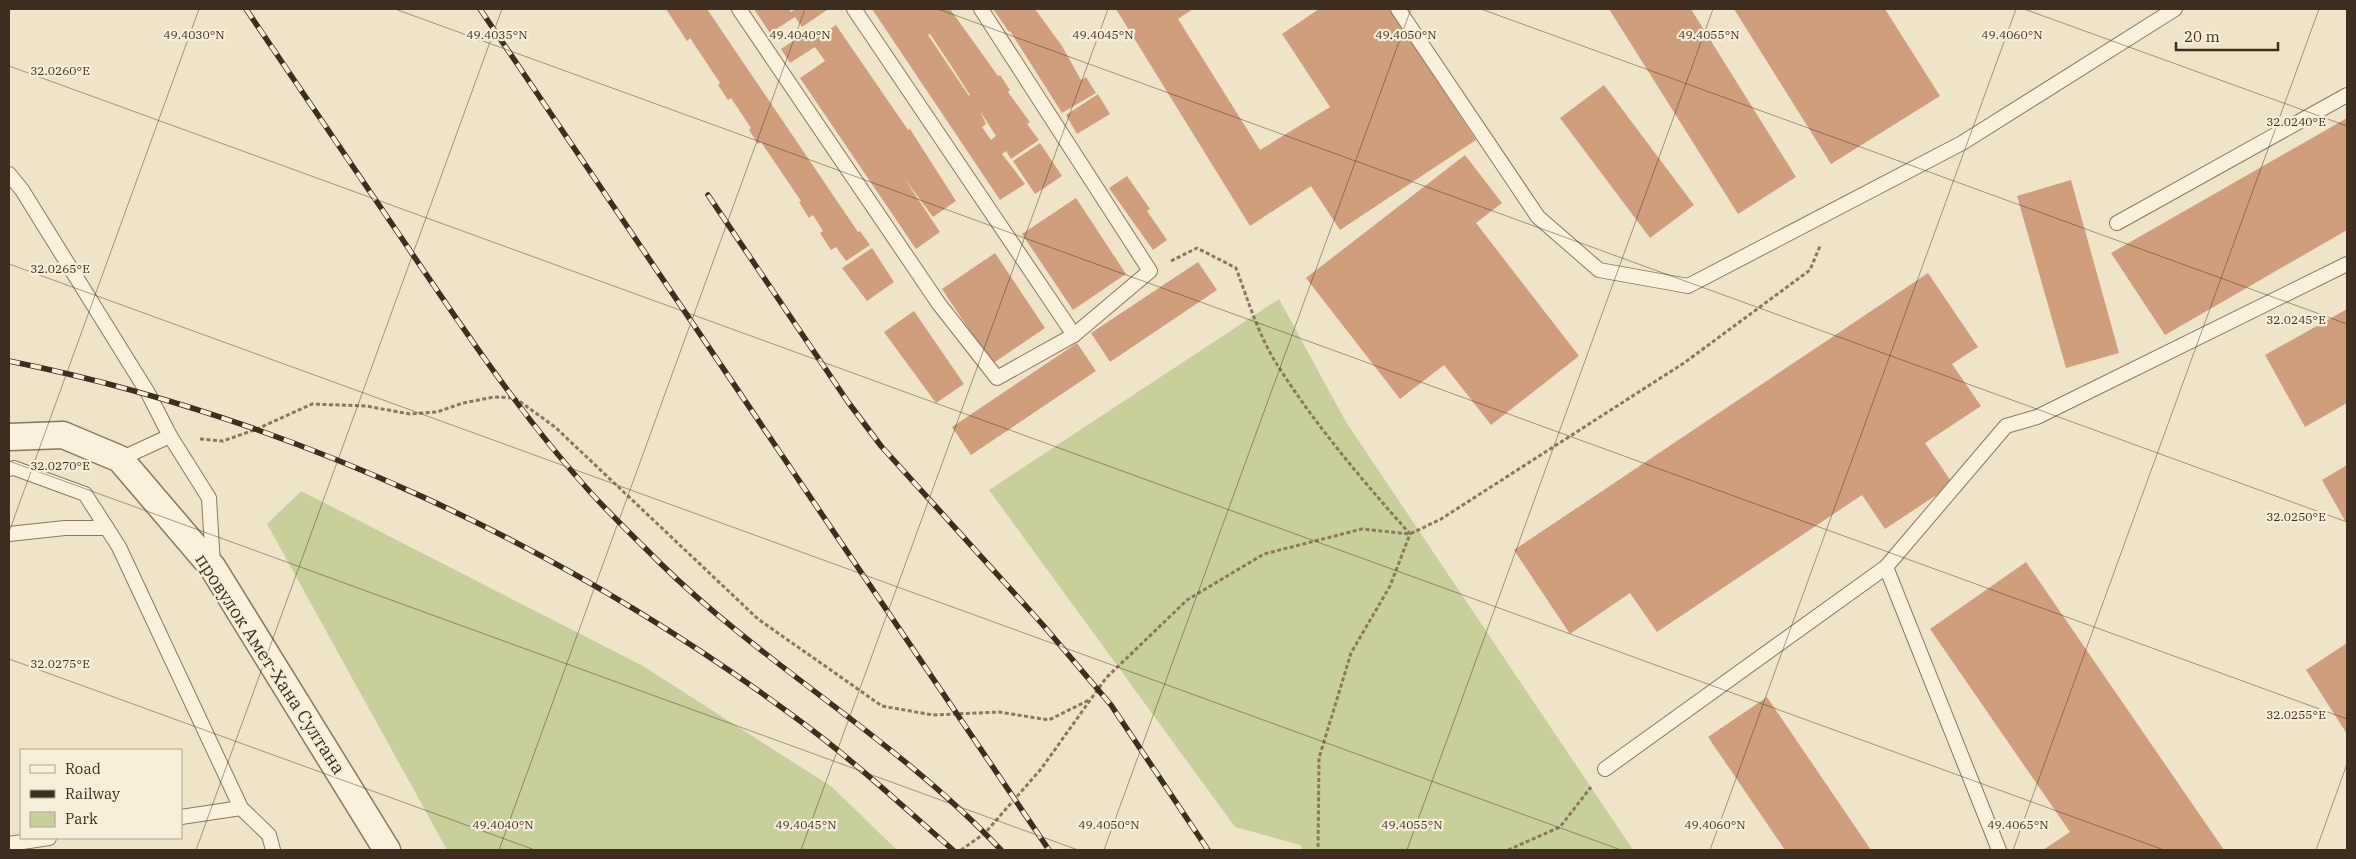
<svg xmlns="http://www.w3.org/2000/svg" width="2356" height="859" font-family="'IBM Plex Serif',serif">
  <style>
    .green { fill: #c9cf9b }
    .building { fill: #cf9f7d; fill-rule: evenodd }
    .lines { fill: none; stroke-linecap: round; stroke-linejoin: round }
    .lane-casing { stroke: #8d765c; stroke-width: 16 }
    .street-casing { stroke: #8d765c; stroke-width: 29 }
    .path { stroke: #8d765c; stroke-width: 3; stroke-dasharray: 4 2.5; stroke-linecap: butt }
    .lane { stroke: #faf1dc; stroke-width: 14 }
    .street { stroke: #faf1dc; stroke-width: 26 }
    .rail-casing { stroke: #3d2e20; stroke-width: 5.5 }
    .rail { stroke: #f7eed8; stroke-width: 4; stroke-dasharray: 11; stroke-linecap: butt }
    .ticks { fill: none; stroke: #3d2e20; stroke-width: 1; stroke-opacity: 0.45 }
    .labels { text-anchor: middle; stroke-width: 4.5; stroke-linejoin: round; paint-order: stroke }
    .street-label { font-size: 18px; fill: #3d2e20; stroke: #f7eed8 }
    .ticks-label { font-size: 12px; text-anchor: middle; fill: #3d2e20; stroke: #f7eed8; stroke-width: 4.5; stroke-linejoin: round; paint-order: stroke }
  </style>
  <rect width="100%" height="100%" fill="#f0e4c8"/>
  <g class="green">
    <path d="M1279,299L1346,422L1633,850H1303L1300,845L1235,827L989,490Z"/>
    <path d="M301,491L643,666L832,787L897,850H447L267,524Z"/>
  </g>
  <g class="building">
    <path d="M666,9H707L858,232L860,231L870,245L846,261L836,247L831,250L820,233L823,231L813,215L809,218L799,202L801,201L761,142L758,144L749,130L751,128L731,98L728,100L718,85L720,83L690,38L687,41Z"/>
    <path d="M754,9H789L791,12L796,9L827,10L802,27L795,17L770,33Z"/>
    <path d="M872,9H950L998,76L1000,75L1010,90L1008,92L1030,122L1027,124L1039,140L1011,159L1006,151L1002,154L1025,184L1000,200ZM930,34L950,64L970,95L969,96L928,35ZM980,111L996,136L991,140L982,127L986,124Z"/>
    <path d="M993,9H1035L1062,46L1081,80L1086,77L1096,93L1062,113L1010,31L1009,32Z"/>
    <path d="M1116,9H1193L1178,19L1260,150L1330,107L1282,34L1319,9H1390L1476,140L1340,230L1311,186L1250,226Z"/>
    <path d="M1609,9H1691L1796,177L1738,214Z"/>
    <path d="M1734,9H1885L1940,96L1831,164Z"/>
    <path d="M836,25L908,130L910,129L956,201L933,217L904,178L940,232L916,249L800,78L825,61L815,47L790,63L781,49L805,33L811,42Z"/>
    <path d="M1604,85L1694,205L1650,238L1560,118Z"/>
    <path d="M1098,94L1110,114L1077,134L1066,115Z"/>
    <path d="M2347,118V230L2165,335L2111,253Z"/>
    <path d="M1040,143L1062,176L1035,194L1013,161Z"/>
    <path d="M1465,155L1502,203L1476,223L1579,356L1491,425L1444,365L1400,399L1306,278Z"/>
    <path d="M1127,176L1150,209L1147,211L1167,240L1153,250L1109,188Z"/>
    <path d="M2071,180L2119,353L2066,368L2017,196Z"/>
    <path d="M1076,198L1126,274L1073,310L1022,234Z"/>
    <path d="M872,248L894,282L867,301L842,268Z"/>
    <path d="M995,253L1045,328L992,364L942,289Z"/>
    <path d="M1198,262L1217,290L1110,362L1091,333Z"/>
    <path d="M1928,273L1978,347L1952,364L1981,406L1925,443L1953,484L1885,529L1862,495L1657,632L1630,593L1570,634L1514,550Z"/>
    <path d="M2347,309V403L2305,427L2265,355Z"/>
    <path d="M914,311L964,384L936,403L884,332Z"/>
    <path d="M1077,343L1096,371L971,455L952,427Z"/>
    <path d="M2347,465V524L2322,480Z"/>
    <path d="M2026,562L2224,850H2043L2070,832L1930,629Z"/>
    <path d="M2347,643V734L2306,670Z"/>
    <path d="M1767,697L1871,850H1785L1708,737Z"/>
  </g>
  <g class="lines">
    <g class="lane-casing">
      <g id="lane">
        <path d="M739,9L939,304L997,378L1074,335L1150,271L981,9"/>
        <path d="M854,9L1074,335"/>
        <path d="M1398,9L1538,217L1599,270L1688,286L1962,143L2175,9"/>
        <path d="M9,174L22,190L148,393L170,436L209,498L213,565"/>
        <path d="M2117,223L2347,95"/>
        <path d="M120,459L170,436"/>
        <path d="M9,469L14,468L85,494L119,547L241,808L269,835L273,850"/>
        <path d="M9,534L65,528H107"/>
        <path d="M1886,567L1999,850"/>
        <path d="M1605,769L1886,567L2006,426L2037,417L2347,264"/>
        <path d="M181,817L241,808"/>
        <path d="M9,844L49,838"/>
      </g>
    </g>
    <g class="street-casing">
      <path id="street" d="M9,437L63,435L120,459L213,568L387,850"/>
    </g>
    <g class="path">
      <path d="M1171,261L1197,248L1236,268C1248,300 1259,337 1278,366C1316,426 1363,481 1410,534L1390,586L1351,653L1319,758L1318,850"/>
      <path d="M200,439L223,441L257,429L312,404L366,406L410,414L437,412L463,403L494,397L515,398L555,427L758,619L882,706L933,715L999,712L1049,720L1089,700"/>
      <path d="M961,850L985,833L1041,769L1106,678L1187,600L1264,554L1362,529L1410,534L1441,519L1684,363L1810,270L1820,246"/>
      <path d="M1508,850L1560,827L1591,787"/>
    </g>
    <use href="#lane" class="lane"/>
    <use href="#street" class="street"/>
    <g class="rail-casing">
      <g id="rail">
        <path d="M246,9C295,81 344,154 394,227C456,318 517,411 591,493C613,517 637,540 660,563C766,667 899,741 1001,850"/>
        <path d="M480,9L1049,850"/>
        <path d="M708,195L848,402L881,446L1043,625L1111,705L1208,850"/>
        <path d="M9,361C292,418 564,546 796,718C851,758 901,805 953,850"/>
      </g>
    </g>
    <use href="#rail" class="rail"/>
  </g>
  <path class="ticks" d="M395,9L2347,719M938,9L2347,522M1481,9L2347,324M2024,9L2347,126M9,66L2164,850M9,264L1621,850M9,461L1078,850M9,532L199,9M9,659L535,850M196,850L502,9M499,850L805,9M801,850L1108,9M1104,850L1411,9M1407,850L1713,9M1710,850L2016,9M2013,850L2319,9M2316,850L2347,764"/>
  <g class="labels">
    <g class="street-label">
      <text transform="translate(270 664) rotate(57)" y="6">провулок Амет-Хана Султана</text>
    </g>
  </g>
  <g class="ticks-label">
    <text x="194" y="39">49.4030°N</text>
    <text x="497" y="39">49.4035°N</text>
    <text x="800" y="39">49.4040°N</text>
    <text x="1103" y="39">49.4045°N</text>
    <text x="1406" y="39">49.4050°N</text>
    <text x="1709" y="39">49.4055°N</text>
    <text x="2012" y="39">49.4060°N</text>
    <text x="60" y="75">32.0260°E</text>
    <text x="2296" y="126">32.0240°E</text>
    <text x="60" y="273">32.0265°E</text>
    <text x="2296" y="324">32.0245°E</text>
    <text x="60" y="470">32.0270°E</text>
    <text x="2296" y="521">32.0250°E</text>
    <text x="60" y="668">32.0275°E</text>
    <text x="2296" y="719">32.0255°E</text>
    <text x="503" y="829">49.4040°N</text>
    <text x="806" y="829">49.4045°N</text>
    <text x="1109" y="829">49.4050°N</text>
    <text x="1412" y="829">49.4055°N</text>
    <text x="1715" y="829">49.4060°N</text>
    <text x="2018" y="829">49.4065°N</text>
  </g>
  <rect width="2356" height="859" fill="none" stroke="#3d2e20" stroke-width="20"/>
  <rect x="20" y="749" width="162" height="90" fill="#f7eed8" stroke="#ada18e"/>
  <rect x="30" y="765" width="25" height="8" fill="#faf1dc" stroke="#ada18e"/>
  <text x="65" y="774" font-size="15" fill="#3d2e20">Road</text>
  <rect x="30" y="790" width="25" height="8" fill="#3d2e20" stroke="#ada18e"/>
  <text x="65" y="799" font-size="15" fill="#3d2e20">Railway</text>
  <rect x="30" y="812" width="25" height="15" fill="#c9cf9b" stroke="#ada18e"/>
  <text x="65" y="824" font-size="15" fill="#3d2e20">Park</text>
  <path d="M2176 42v8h102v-8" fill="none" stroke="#3d2e20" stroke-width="2.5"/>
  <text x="2184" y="42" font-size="15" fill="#3d2e20" stroke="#f7eed8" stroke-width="4" paint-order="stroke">20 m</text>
</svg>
